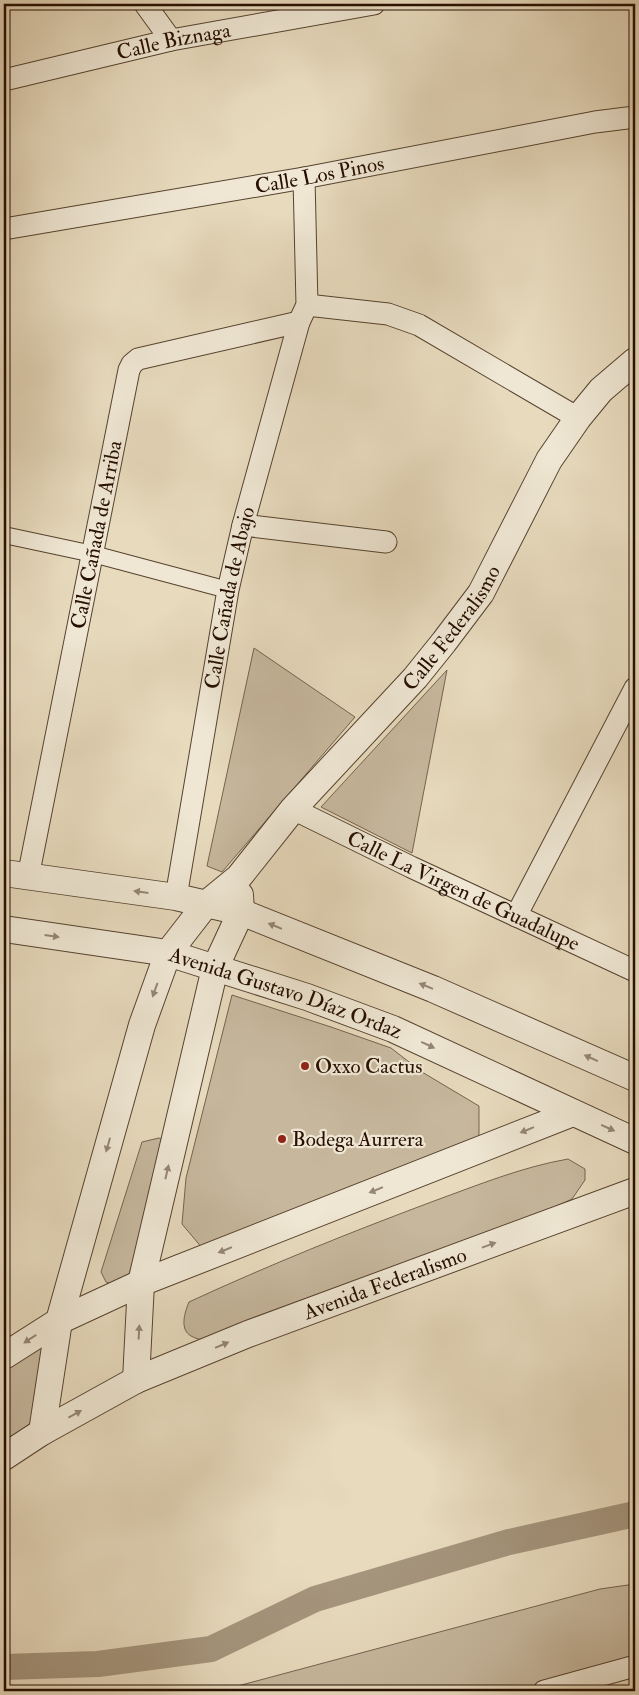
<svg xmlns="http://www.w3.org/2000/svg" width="639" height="1695" font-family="'IM FELL Double Pica',serif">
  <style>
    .green { fill: #c6b79d; stroke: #76634e }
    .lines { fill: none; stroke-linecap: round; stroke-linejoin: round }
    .canal { stroke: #a5957d; stroke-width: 26 }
    .pedestrian-casing { stroke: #56422f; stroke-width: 18 }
    .minor-casing { stroke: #56422f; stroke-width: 23 }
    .tertiary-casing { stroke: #56422f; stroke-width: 28 }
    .pedestrian { stroke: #efe7d4; stroke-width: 16 }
    .minor { stroke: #efe7d4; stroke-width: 21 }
    .tertiary { stroke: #efe7d4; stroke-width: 26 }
    .oneway { fill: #958675 }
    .poi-dot { fill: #8f2418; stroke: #efe7d4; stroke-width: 2 }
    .labels { text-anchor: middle; stroke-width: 4.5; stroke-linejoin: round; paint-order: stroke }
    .street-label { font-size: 21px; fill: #260f00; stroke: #efe7d4 }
    .poi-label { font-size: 21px; fill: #260f00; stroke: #efe7d4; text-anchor: start }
  </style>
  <rect width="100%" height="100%" fill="#e7dabd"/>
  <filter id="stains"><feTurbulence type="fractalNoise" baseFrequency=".004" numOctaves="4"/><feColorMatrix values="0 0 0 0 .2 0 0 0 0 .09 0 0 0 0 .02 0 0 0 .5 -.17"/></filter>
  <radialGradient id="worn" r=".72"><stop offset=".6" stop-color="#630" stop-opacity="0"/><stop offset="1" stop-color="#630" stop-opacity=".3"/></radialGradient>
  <g class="green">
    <path d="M254,648L355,717L222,872L207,866Z"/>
    <path d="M447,670L412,853L321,807Z"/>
    <path d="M232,995L331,1027L391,1048L422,1072L479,1106V1141L203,1249L182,1224L186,1178Z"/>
    <path d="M159,1138L164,1140L140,1242L128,1277L111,1284L106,1282L101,1272L142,1142Z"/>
    <path d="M568,1159L585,1169V1180L572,1199L526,1220L207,1341C203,1340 196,1339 191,1336C179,1329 185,1312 189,1302C269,1265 351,1232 434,1201C478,1185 522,1167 568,1159Z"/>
    <path d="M58,1323L44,1410L4,1457V1357Z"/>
    <path d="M635,1584V1663L527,1691H219L600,1589Z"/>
  </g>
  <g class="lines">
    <path class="canal" d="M4,1667L98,1664L211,1649L315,1599L509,1542L635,1514"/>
    <g class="pedestrian-casing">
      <path id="pedestrian" d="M4,535L93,554L228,590"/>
    </g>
    <g class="minor-casing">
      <g id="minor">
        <path d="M145,4L171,40"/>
        <path id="s1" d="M4,80L171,40L374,4"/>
        <path id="s2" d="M4,229L304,178L595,122L635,117"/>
        <path d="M307,305L388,314L419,325L578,418"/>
        <path d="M243,525L386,542"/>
        <path id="s3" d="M293,809L411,867L635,971"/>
        <path id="s4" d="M28,877L129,370L132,364L138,359L299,322"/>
        <path id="s5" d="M176,897L228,590L243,525L299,322L307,305L304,178"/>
        <path d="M516,916L635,688"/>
        <path d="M544,1691L635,1666"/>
      </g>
    </g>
    <g class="tertiary-casing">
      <g id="tertiary">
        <path d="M4,873L176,897L241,912L433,989L635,1078"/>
        <path id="s6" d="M4,929L168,953L307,997L393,1029L635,1141"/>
        <path d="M4,1356L59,1321L141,1283L573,1113"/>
        <path d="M136,1380L141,1283L215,968L241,912L240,895"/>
        <path id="s7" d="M42,1432L59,1321L142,1025L168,953L206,904L239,877L293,809L415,678L444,642L481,593L549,460L578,418L601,390L635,361"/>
        <path id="s8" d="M4,1457L42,1432L136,1380L248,1334L635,1191"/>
      </g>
    </g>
    <use href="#pedestrian" class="pedestrian"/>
    <use href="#minor" class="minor"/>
    <use href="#tertiary" class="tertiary"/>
  </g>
  <defs><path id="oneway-solid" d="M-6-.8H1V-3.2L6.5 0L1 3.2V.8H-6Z" transform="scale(1.25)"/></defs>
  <g class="oneway">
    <use href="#oneway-solid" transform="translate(141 892) rotate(-172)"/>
    <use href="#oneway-solid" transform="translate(275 926) rotate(-158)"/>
    <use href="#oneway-solid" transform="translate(52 936) rotate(8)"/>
    <use href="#oneway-solid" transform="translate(426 986) rotate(-158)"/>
    <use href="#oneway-solid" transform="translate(155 990) rotate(110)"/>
    <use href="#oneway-solid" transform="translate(428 1045) rotate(25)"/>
    <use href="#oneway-solid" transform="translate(591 1058) rotate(-156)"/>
    <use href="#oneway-solid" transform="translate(608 1128) rotate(24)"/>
    <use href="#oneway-solid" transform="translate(527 1130) rotate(158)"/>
    <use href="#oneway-solid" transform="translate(108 1145) rotate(106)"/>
    <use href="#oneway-solid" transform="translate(167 1172) rotate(-77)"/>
    <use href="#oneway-solid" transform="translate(376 1190) rotate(158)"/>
    <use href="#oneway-solid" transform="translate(489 1245) rotate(-20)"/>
    <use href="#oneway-solid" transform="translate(225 1250) rotate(158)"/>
    <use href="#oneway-solid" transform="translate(139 1332) rotate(-87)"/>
    <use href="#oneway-solid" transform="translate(30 1339) rotate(147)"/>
    <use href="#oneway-solid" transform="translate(222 1345) rotate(-23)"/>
    <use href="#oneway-solid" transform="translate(75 1414) rotate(-29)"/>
  </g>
  <g class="poi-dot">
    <circle cx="305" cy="1066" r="5"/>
    <circle cx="282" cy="1139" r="5"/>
  </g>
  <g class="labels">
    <g class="street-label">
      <text dy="7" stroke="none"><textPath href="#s1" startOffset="174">Calle Biznaga</textPath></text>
      <text dy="7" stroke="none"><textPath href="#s2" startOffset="320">Calle Los Pinos</textPath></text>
      <text dy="7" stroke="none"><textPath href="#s4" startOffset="349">Calle Cañada de Arriba</textPath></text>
      <text dy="7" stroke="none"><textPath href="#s5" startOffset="304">Calle Cañada de Abajo</textPath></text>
      <text dy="7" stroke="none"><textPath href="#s7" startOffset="929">Calle Federalismo</textPath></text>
      <text dy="7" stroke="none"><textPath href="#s3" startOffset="189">Calle La Virgen de Guadalupe</textPath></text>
      <text dy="7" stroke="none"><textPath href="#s6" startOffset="290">Avenida Gustavo Díaz Ordaz</textPath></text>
      <text dy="7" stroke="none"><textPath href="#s8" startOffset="420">Avenida Federalismo</textPath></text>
    </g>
    <g class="poi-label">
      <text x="315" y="1073">Oxxo Cactus</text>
      <text x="292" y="1146">Bodega Aurrera</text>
    </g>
  </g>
  <rect width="639" height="1695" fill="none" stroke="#e7dabd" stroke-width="20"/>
  <rect x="5" y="5" width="629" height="1685" fill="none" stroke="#260f00" stroke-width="2.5"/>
  <rect x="10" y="10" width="619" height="1675" fill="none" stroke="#260f00"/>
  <rect width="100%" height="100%" filter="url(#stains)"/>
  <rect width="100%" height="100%" fill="url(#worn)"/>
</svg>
